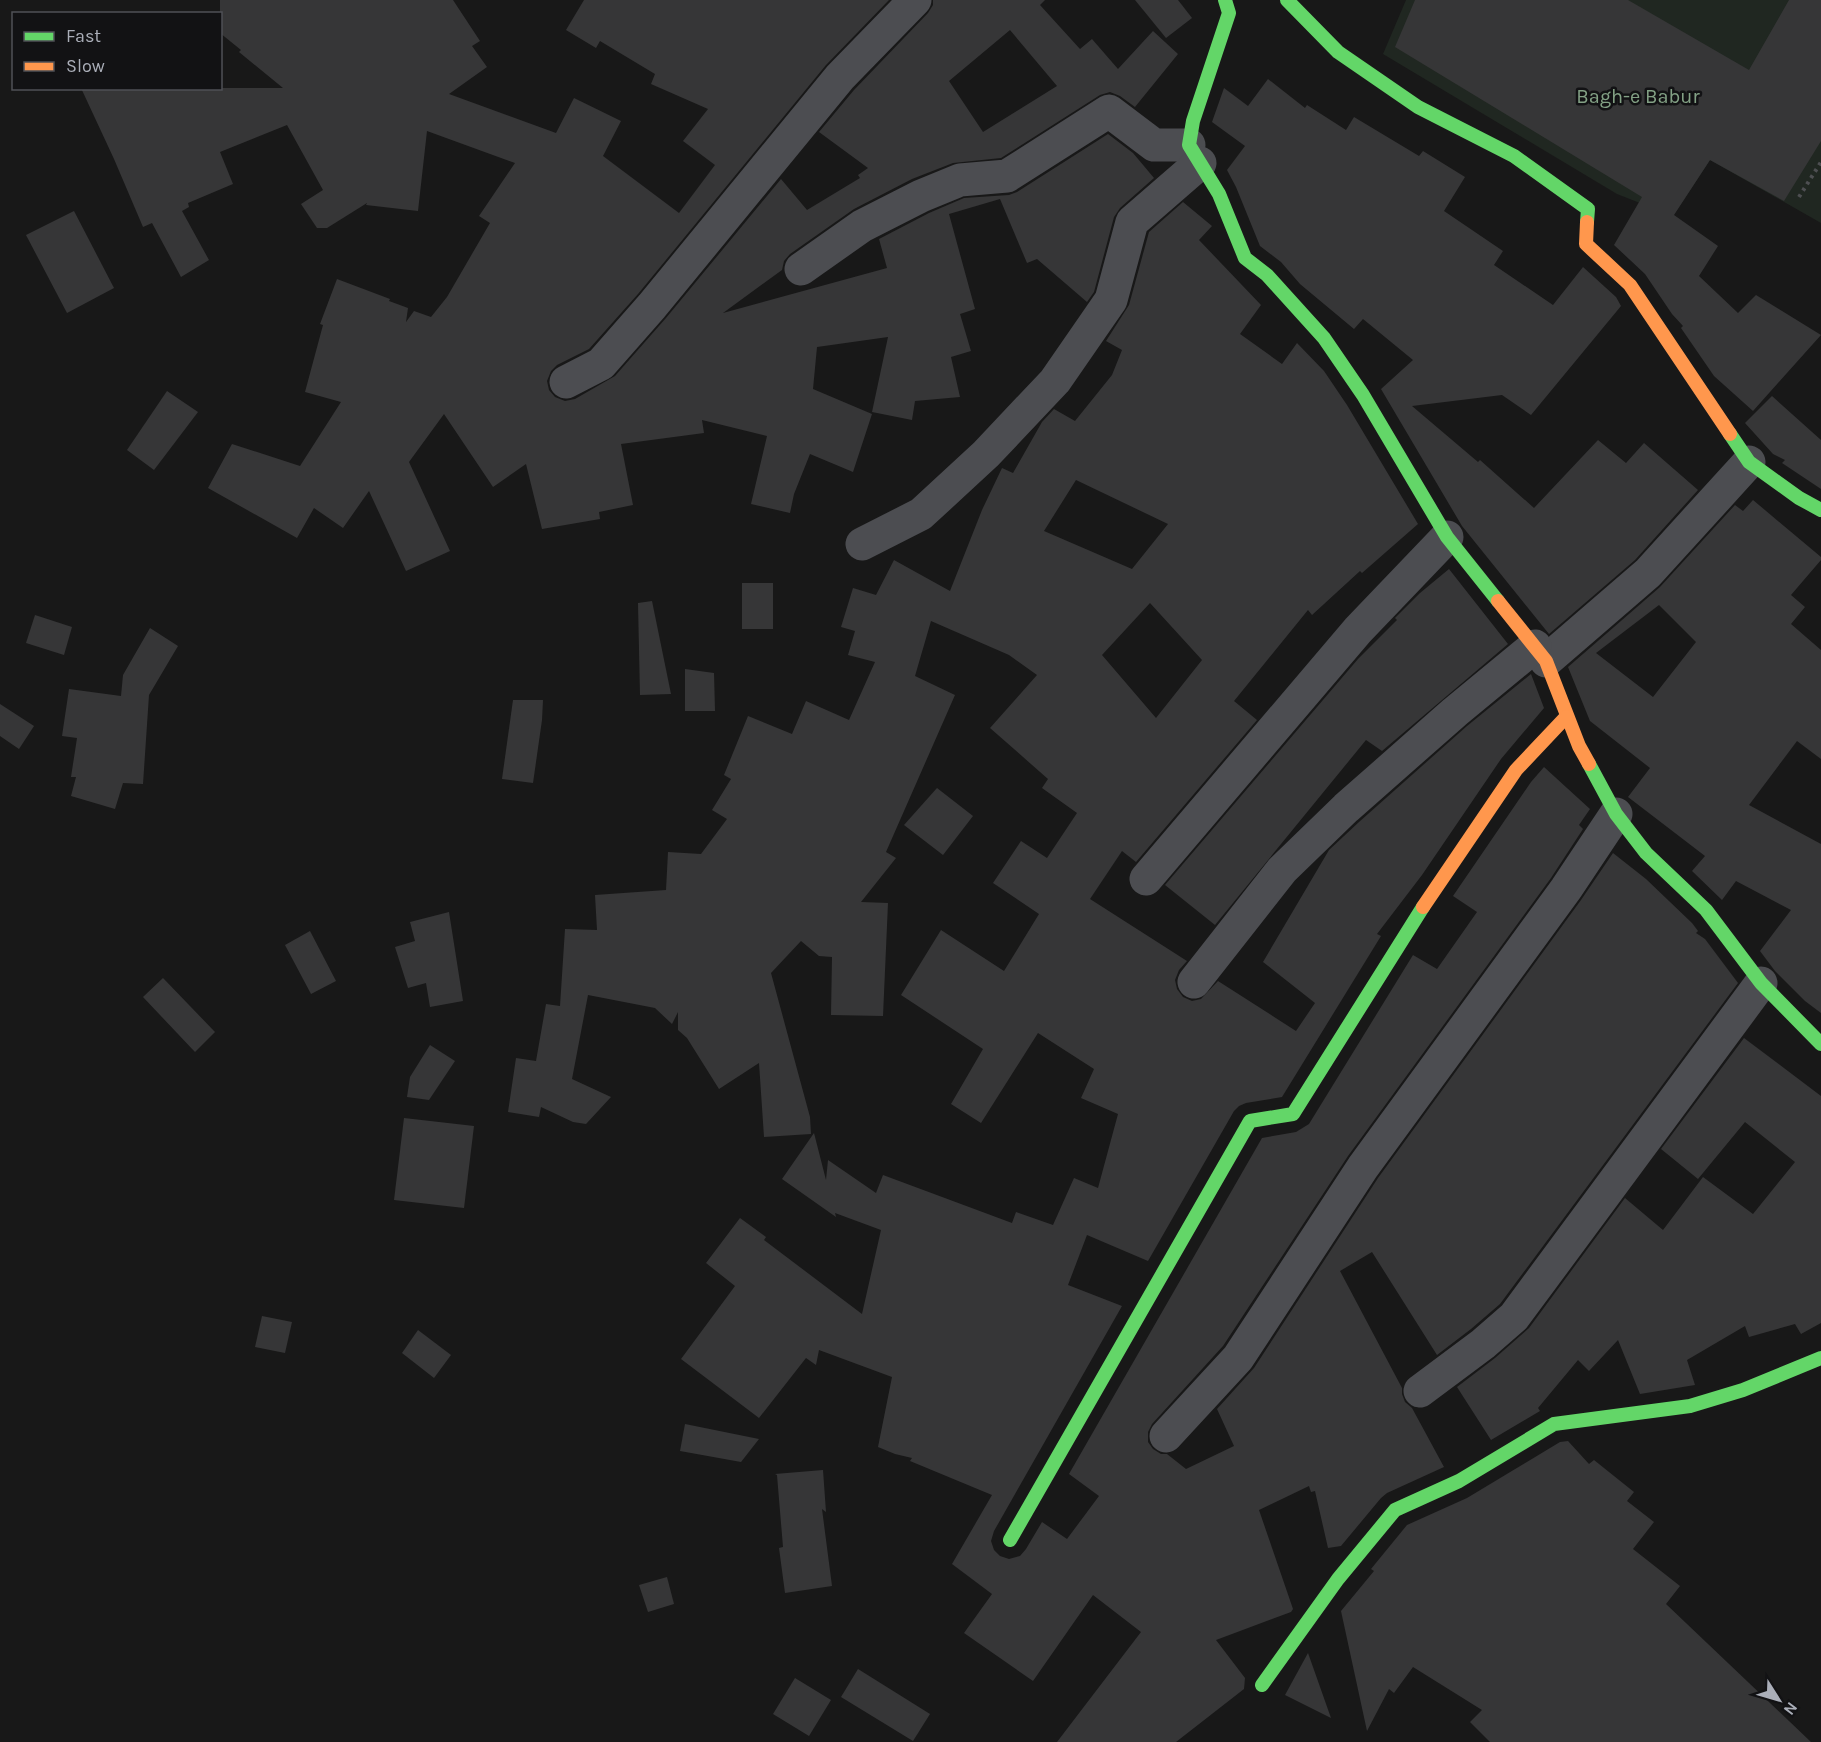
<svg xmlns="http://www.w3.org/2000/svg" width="1821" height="1742" font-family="Karla,sans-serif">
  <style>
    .green { fill: #202721 }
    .building { fill: #363637; fill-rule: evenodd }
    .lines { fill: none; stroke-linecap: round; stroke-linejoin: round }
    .path { stroke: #4e4f52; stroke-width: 4; stroke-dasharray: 3 4.5; stroke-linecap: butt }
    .street { stroke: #4c4d51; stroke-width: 33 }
    .fast { stroke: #63d668; stroke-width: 14 }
    .slow { stroke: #ff974d; stroke-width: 14 }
    .labels { text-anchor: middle; stroke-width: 5; stroke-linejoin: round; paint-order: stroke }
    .park-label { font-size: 20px; fill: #83a185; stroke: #121214 }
  </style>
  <rect width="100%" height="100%" fill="#181818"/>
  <path class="green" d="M1406,0H1821V223L1710,160L1673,216L1617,194L1383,54Z"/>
  <g class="building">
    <path d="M220,0H453L480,41L472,46L487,67L449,94L556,133L574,98L621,121L603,156L679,213L715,165L683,141L708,109L651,84L655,74L600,41L596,48L566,30L584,0H889L826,65L638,294L589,349L557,365L551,371L547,381L549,390L555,397L565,401L575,399L615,376L666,318L781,179L807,210L860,178L858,175L868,168L819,132L854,90L928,13L933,5V0H1045L1040,5L1080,49L1092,39L1118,69L1153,31L1178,54L1135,107L1120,96L1110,92L1100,95L1001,158L953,163L912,179L854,209L790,254L784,261L782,270L723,313L887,268L879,239L929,213L964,198L1009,195L1017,192L1108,134L1133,153L1154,178L1120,208L1114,217L1094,292L1087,302L1037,259L1027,263L1000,199L949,214L975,309L960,314L971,351L951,357L960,397L915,401L912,420L872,412L888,337L817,347L813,389L872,414L853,472L810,454L794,494L790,513L751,504L767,436L702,420L704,433L621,444L633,505L599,512L600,519L542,529L526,464L493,487L444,414L409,462L450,551L406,571L369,491L343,528L314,508L297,538L208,488L232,444L300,466L341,402L305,392L323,325L320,324L337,279L390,299L389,301L408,308L406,322L414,311L431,317L447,297L490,223L479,216L515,163L427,131L418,211L366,205L367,203L327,228H317L301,204L323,190L287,125L220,152L233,184L188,203L189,207L182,211L209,260L181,277L152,223L143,227L114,159L81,88H283L239,52L241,50L220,33ZM1010,30L1057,86L983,132L949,81Z"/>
    <path d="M1135,0H1178L1192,18L1166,38Z"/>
    <path d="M1415,0H1628L1749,70L1789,0H1821V141L1784,201L1710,160L1674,215L1718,246L1699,276L1738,313L1756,295L1821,335L1753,411L1714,376L1681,328L1683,326L1672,314L1645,274L1614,245L1642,197L1395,47Z"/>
    <path d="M1268,79L1305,108L1307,105L1346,130L1354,117L1419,156L1423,151L1465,177L1444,211L1503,251L1494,265L1553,305L1583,267L1616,297L1621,306L1531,415L1502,395L1412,406L1478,462L1480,460L1534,508L1598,440L1626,463L1644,443L1698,490L1635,560L1549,634L1462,526L1381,389L1413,360L1363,319L1354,329L1300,284L1281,262L1260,246L1236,187L1227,170L1245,146L1212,122L1224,88L1248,106Z"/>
    <path d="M1183,202L1212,226L1199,240L1261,305L1240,334L1282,364L1297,343L1324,371L1347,405L1418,524L1362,573L1360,571L1312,615L1308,610L1234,701L1257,720L1136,862L1122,851L1090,899L1187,961L1179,970L1175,980L1177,989L1183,997L1192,1001L1201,999L1218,981L1296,1031L1315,1003L1263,962L1329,850L1359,822L1467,726L1531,674L1544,708L1501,759L1422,875L1377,934L1381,936L1282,1097L1246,1103L1239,1106L1234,1111L1148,1261L1087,1235L1068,1285L1122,1306L994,1531L991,1541L994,1550L1000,1556L1009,1559L1020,1556L1026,1549L1042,1522L1067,1539L1099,1496L1069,1474L1262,1138L1296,1132L1309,1124L1413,955L1437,969L1477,912L1453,896L1531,782L1544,767L1590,809L1579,825L1583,829L1551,878L1348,1156L1223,1346L1152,1424L1148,1432V1442L1153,1449L1161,1454H1167L1186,1469L1234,1446L1217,1409L1254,1368L1378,1178L1581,900L1613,853L1646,879L1692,923L1698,931L1696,933L1705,939L1738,983L1500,1304L1471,1329L1437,1355L1372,1252L1340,1271L1402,1388V1394L1405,1402L1412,1408L1444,1467L1387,1493L1381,1498L1341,1546L1328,1548L1315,1491L1311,1492L1309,1486L1259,1510L1293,1609L1291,1612L1216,1640L1245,1678L1244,1689L1176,1742H1057L1141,1632L1093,1595L1033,1681L964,1633L992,1594L952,1564L992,1495L910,1461L912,1458L895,1454L878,1447L892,1377L819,1350L816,1365L806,1358L759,1418L681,1359L735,1286L706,1263L740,1218L766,1237L764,1240L862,1314L881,1230L835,1213L836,1217L782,1179L814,1133L826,1180L828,1160L876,1193L883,1175L1012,1223L1016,1212L1053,1225L1074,1178L1098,1188L1118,1114L1081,1098L1094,1069L1038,1033L981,1123L951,1104L983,1049L901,995L941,930L1004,971L1039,914L993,883L1021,841L1047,858L1077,813L1042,788L1048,779L990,728L1037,675L1009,655L931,621L915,676L955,695L886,852L896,858L861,902L888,903L883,1016L831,1015L832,957L819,956L801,941L771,973L810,1117L811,1134L764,1137L759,1063L719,1089L687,1038L678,1030V1012L672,1024L655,1008L588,995L572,1079L611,1097L586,1124L573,1122L541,1107L539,1117L508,1112L516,1058L536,1061L546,1004L560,1006L565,929L597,930L595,895L666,890L668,852L701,854L727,819L712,810L731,779L724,775L748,716L792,734L806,701L849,720L875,662L848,655L855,631L841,627L853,588L876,595L894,560L950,591L982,510L1002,468L1013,473L1042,422L1054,409L1075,421L1112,375L1122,350L1106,341L1129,305L1149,232ZM1076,480L1168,524L1132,569L1044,531ZM1150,603L1202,660L1156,718L1102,655Z"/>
    <path d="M74,211L114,288L67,313L26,235Z"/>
    <path d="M167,391L198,412L154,470L127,450Z"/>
    <path d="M1772,396L1821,440V489L1782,463L1785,460L1773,454L1745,423Z"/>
    <path d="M1753,500L1821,557V560L1791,595L1805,607L1791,624L1821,650V759L1797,741L1749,805L1821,844V1013L1805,1001L1775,971L1760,951L1791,910L1736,881L1722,900L1692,871L1705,856L1628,797L1650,768L1590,721L1568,667L1660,587L1735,505L1743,511ZM1659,605L1696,642L1653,697L1596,653Z"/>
    <path d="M1449,569L1508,644L1382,751L1366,740L1215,925L1165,885L1358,659L1397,620L1395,618L1420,593Z"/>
    <rect x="742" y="583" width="31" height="46"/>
    <path d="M652,601L671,694L640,695L638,603Z"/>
    <path d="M35,615L72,627L64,655L26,643Z"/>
    <path d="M150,628L178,646L149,695L143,784L123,783L115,809L71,796L76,777H71L77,738L62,736L69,689L121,696L123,675Z"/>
    <path d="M685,669L714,673L715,711H685Z"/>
    <path d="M513,700H543L542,720L533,783L502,779Z"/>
    <path d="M0,704L34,726L19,749L0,736Z"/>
    <path d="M937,788L973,816L943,855L904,825Z"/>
    <path d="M449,912L463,1001L430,1007L426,983L408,988L395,947L415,941L410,922Z"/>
    <path d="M310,931L336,981L311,994L285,945Z"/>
    <path d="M163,978L215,1032L195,1052L143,997Z"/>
    <path d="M1744,1038L1821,1096V1323L1801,1334L1795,1324L1749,1337L1745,1326L1687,1360L1695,1385L1640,1394L1618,1340L1589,1371L1578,1360L1538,1408L1540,1411L1491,1440L1457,1387L1495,1358L1529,1328L1625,1198L1663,1230L1703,1177L1753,1214L1795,1162L1745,1122L1698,1179L1661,1149Z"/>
    <path d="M430,1045L455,1061L429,1100L407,1097L410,1077Z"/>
    <path d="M404,1118L474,1126L464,1208L394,1200Z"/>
    <path d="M262,1316L292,1322L285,1353L255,1347Z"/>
    <path d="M418,1330L451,1355L434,1378L402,1353Z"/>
    <path d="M685,1424L759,1439L741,1462L680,1451Z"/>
    <path d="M1568,1441L1589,1464L1594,1460L1634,1492L1627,1501L1654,1522L1633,1549L1680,1586L1666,1604L1811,1742H1490L1470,1722L1482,1710L1413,1667L1394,1693L1389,1689L1367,1731L1341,1611L1374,1571L1371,1569L1407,1525L1467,1498L1560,1442Z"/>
    <path d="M823,1470L826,1512L822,1509L832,1586L785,1593L779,1548L783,1547L777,1475L775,1474Z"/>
    <path d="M667,1577L674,1604L648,1612L639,1585Z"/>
    <path d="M1308,1653L1331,1718L1285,1695Z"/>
    <path d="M858,1669L930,1714L913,1741L841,1697Z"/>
    <path d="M795,1678L831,1700L809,1736L773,1714Z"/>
  </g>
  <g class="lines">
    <path class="path" d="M1799,197L1821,162"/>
    <g class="street">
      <path d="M801,269L862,226L921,196L960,180L1007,176L1109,111L1154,145H1189"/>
      <path d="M566,382L601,364L652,306L840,77L915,0"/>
      <path d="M862,544L921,514L986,454L1055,381L1111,300L1132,222L1200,163"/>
      <path d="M1546,661L1648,573L1749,462"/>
      <path d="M1146,879L1358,630L1447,537"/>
      <path d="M1194,982L1282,870L1346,808L1455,712L1535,646"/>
      <path d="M1420,1391L1483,1344L1514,1317L1761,983"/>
      <path d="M1166,1436L1238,1358L1363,1167L1566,889L1616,814"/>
    </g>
    <g class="fast">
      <path d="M1225,0L1229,13L1193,121L1189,145L1219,194L1245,258L1267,275L1324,338L1363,395L1447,537L1498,601"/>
      <path d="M1287,0L1338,52L1418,107L1514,156L1588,209L1587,222"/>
      <path d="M1730,434L1749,462L1799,498L1821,510"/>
      <path d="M1589,764L1616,814L1646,853L1706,910L1761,983L1821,1044"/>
      <path d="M1010,1540L1250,1121L1293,1114L1423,907"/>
      <path d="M1262,1685L1338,1579L1395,1510L1459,1481L1554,1424L1690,1406L1743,1390L1821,1358"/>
    </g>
    <g class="slow">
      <path d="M1587,222L1586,244L1630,285L1730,434"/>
      <path d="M1498,601L1546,661L1579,746L1589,764"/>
      <path d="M1423,907L1516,770L1566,717"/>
    </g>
  </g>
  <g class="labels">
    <g class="park-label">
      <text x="1638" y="103">Bagh-e Babur</text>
    </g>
  </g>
  <rect x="12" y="12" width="210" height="78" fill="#121214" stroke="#4f5056" stroke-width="1.5"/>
  <rect x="24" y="32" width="30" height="9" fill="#63d668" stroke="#4f5056" stroke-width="1.5"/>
  <text x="66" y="42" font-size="18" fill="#aaaeb8">Fast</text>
  <rect x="24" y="62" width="30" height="9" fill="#ff974d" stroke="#4f5056" stroke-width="1.5"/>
  <text x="66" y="72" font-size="18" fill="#aaaeb8">Slow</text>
  <g transform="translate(1779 1700) rotate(127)" stroke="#121214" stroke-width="4.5" paint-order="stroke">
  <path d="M0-4.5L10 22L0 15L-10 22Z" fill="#aaaeb8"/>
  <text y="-9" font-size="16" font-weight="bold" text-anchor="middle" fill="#aaaeb8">N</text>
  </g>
</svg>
